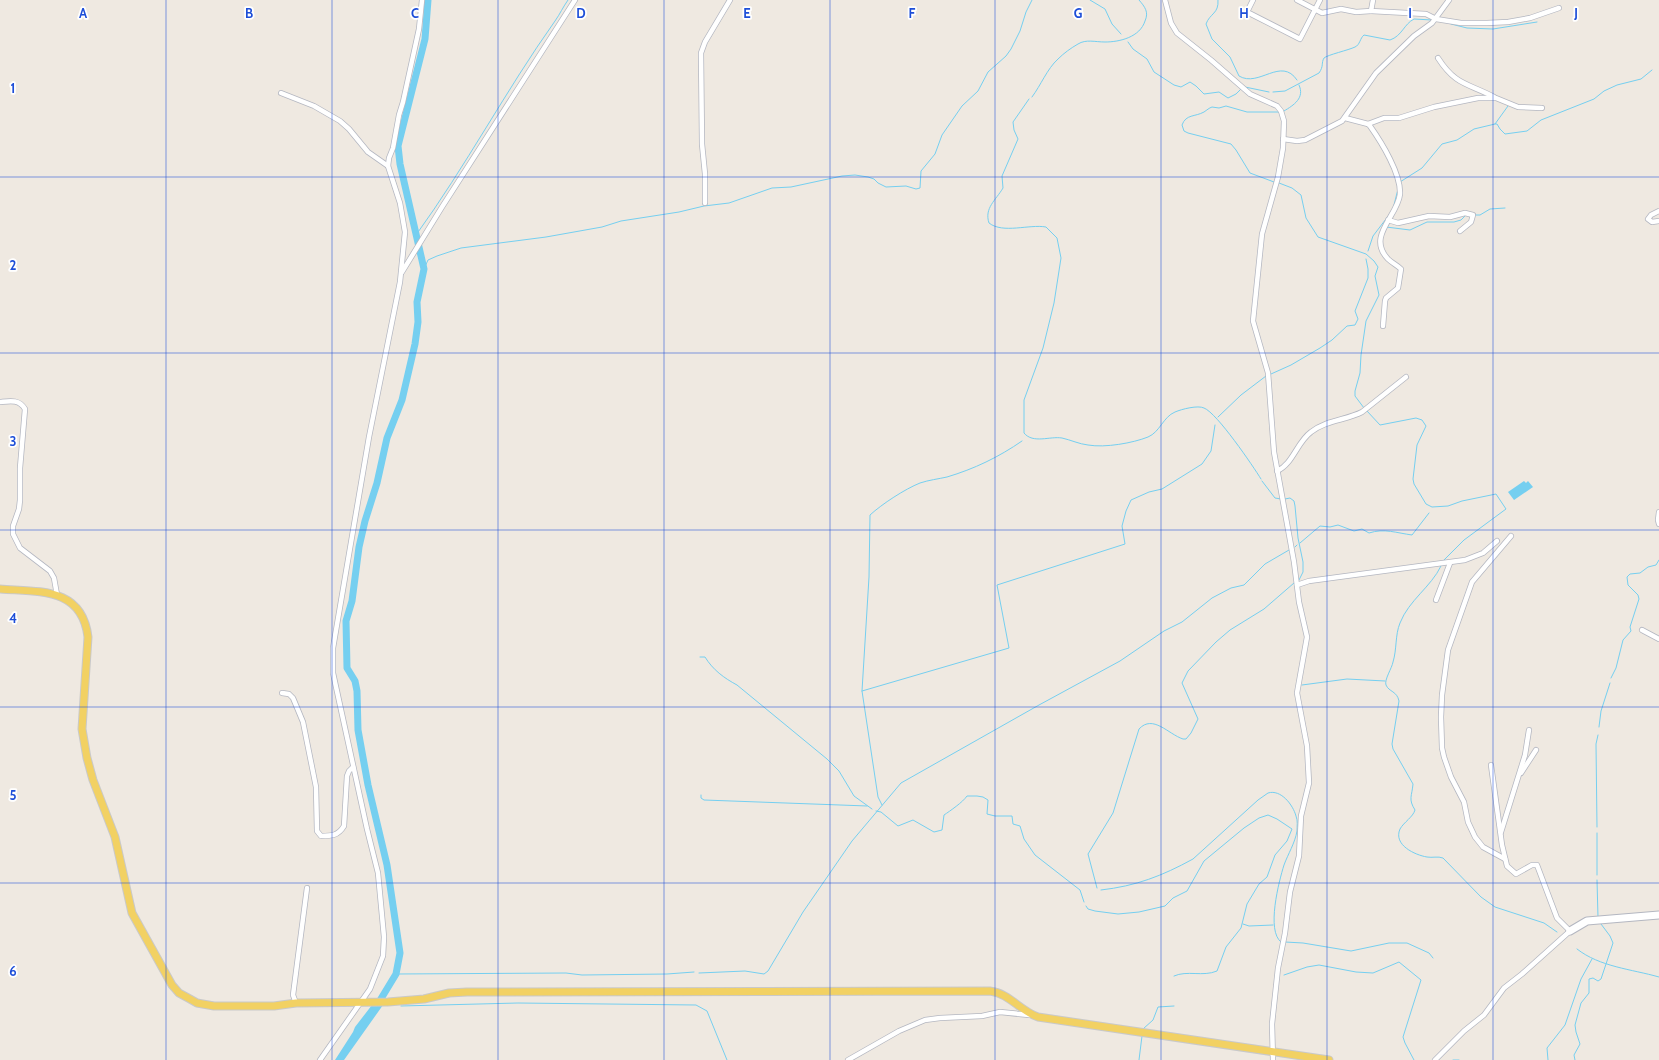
<svg xmlns="http://www.w3.org/2000/svg" width="1659" height="1060" font-family="Cabin,sans-serif">
  <style>
    .water { fill: #75cff0 }
    .lines { fill: none; stroke-linecap: round; stroke-linejoin: round }
    .stream { stroke: #75cff0; stroke-width: 1 }
    .river { stroke: #75cff0; stroke-width: 7 }
    .street-casing { stroke: #b4b7c1; stroke-width: 6 }
    .secondary-casing { stroke: #b4b7c1; stroke-width: 9 }
    .primary-casing { stroke: #c9c9c9; stroke-width: 9 }
    .street { stroke: #fff; stroke-width: 4.5 }
    .secondary { stroke: #fff; stroke-width: 7 }
    .primary { stroke: #f2d163; stroke-width: 7 }
    .grid { fill: none; stroke: #1d4ed8; stroke-width: 1; stroke-opacity: 0.55 }
    .grid-label { font-size: 13px; text-anchor: middle; font-weight: bold; fill: #1d4ed8; stroke: #fff; stroke-width: 3.5; stroke-linejoin: round; paint-order: stroke }
  </style>
  <rect width="100%" height="100%" fill="#efe9e1"/>
  <g class="water">
    <path d="M1524,481L1526,483L1528,481L1533,487L1514,500L1508,492Z"/>
    <path d="M372,1005H383L344,1060H335L353,1032L355,1027Z"/>
  </g>
  <g class="lines">
    <g class="stream">
      <path d="M1090,0L1105,9L1112,24L1121,34"/>
      <path d="M1218,0C1219,14 1210,13 1206,24L1212,39L1230,57L1239,76C1259,88 1281,56 1297,80"/>
      <path d="M1451,24L1467,28L1493,29L1537,22"/>
      <path d="M1128,42L1133,49L1147,59L1154,72L1174,85L1181,87L1190,82L1196,86L1204,94L1219,92L1228,98L1236,94L1241,89"/>
      <path d="M1245,87L1269,92"/>
      <path d="M1273,92L1285,91L1319,73C1324,66 1321,63 1324,58C1327,55 1349,50 1355,47C1360,45 1360,38 1364,35L1390,40C1402,36 1404,24 1414,19L1432,20"/>
      <path d="M1032,97C1041,85 1047,69 1058,59C1064,53 1071,48 1078,44C1086,39 1095,42 1105,42C1120,42 1140,37 1145,21C1149,12 1145,7 1139,0"/>
      <path d="M1029,99L1013,122L1014,130L1018,139L1002,176L1003,188C996,200 984,208 989,223C1003,234 1029,224 1046,227L1057,238L1061,258L1054,303L1043,348L1024,400V433C1033,444 1050,436 1062,438C1071,440 1079,444 1088,445C1105,448 1133,443 1148,437C1160,432 1163,417 1175,412C1182,409 1198,405 1204,408C1217,413 1253,466 1261,479"/>
      <path d="M1284,111C1294,105 1305,98 1299,85"/>
      <path d="M1495,124H1497L1500,129L1505,134L1527,131L1541,120L1594,99L1604,91L1617,85L1641,79L1652,70"/>
      <path d="M1274,182L1250,173L1236,150L1231,144L1188,133L1184,131L1182,125C1186,114 1195,117 1204,112C1207,110 1209,108 1212,107L1219,108L1226,106L1247,112H1280"/>
      <path d="M1400,182L1422,168L1442,144L1457,140L1474,129L1495,124L1508,106"/>
      <path d="M1279,183L1292,188L1301,195L1306,218L1318,237L1366,254L1374,261L1378,267L1375,276L1379,295L1366,321L1361,355L1360,373L1355,391V396L1364,408"/>
      <path d="M1393,209L1398,189"/>
      <path d="M1475,215H1480L1490,209L1505,208"/>
      <path d="M1386,227L1410,230L1427,222H1454L1461,220L1466,215"/>
      <path d="M416,235C466,166 506,90 555,21C560,14 563,7 568,0"/>
      <path d="M1368,251L1373,236L1389,215"/>
      <path d="M424,269L428,260L437,256L461,248L546,237L602,227L621,221L679,212L704,206L729,203L772,188L791,187L842,176L855,175L868,177L874,179L878,183L886,187L906,186L916,189L920,188L921,171L935,154L942,135L962,106L978,91L988,72L1006,56L1011,49L1020,31L1026,12L1032,0"/>
      <path d="M1271,374L1291,365L1320,348L1332,340L1347,326L1355,325L1358,319L1355,311L1368,278V269L1366,259"/>
      <path d="M1367,411L1380,425L1416,418L1422,420L1426,426L1417,445L1413,479L1414,484L1426,504L1432,507L1448,506L1462,501L1496,494L1506,509L1464,540L1444,560"/>
      <path d="M1218,417L1241,395L1266,376"/>
      <path d="M1262,481L1275,498L1281,499"/>
      <path d="M1285,499L1290,498L1294,501L1295,506L1298,538L1303,562V572L1299,580"/>
      <path d="M1300,543L1320,526L1330,527L1338,525L1354,531L1362,529L1369,533C1384,528 1397,533 1412,535L1429,513"/>
      <path d="M1295,547L1297,545"/>
      <path d="M1441,566C1431,587 1409,600 1400,623C1395,635 1397,649 1393,662C1392,668 1384,680 1386,685C1389,692 1397,691 1399,701L1392,744L1393,749L1413,784C1412,796 1408,799 1415,810C1413,817 1404,822 1400,829C1393,845 1415,855 1427,857C1432,858 1438,856 1443,858L1481,897L1495,907L1544,923L1557,932"/>
      <path d="M700,657H705C713,670 724,678 737,685L827,759L839,771L854,796L872,809"/>
      <path d="M1611,678L1616,668L1623,640L1631,631L1630,627L1639,599L1638,595L1628,585L1627,577L1630,574L1640,573L1648,567L1656,565L1659,560"/>
      <path d="M1302,685L1347,679L1385,681"/>
      <path d="M862,691L1009,648L997,585L1125,544L1122,526L1126,511L1131,500L1149,492L1162,489L1202,464L1211,451L1215,425"/>
      <path d="M1599,727L1601,711L1610,683"/>
      <path d="M701,795V798L704,800L867,806"/>
      <path d="M882,805L878,797L862,691L869,577L870,515C882,504 905,489 920,483C929,480 938,479 947,477C974,469 999,457 1022,441"/>
      <path d="M876,811L881,812L898,826L913,820L934,832L942,830L944,815C950,811 963,802 967,796H977L983,797L988,800L987,814L995,816H1012L1013,824L1020,826L1024,839L1035,855L1080,890L1084,902"/>
      <path d="M1597,827L1596,744L1598,735"/>
      <path d="M1597,833V875"/>
      <path d="M1597,880L1598,917"/>
      <path d="M1097,888L1088,854L1113,813L1139,729C1153,714 1168,734 1183,739H1186L1191,733L1198,719L1182,683L1188,671L1216,642L1230,630L1264,609L1294,583"/>
      <path d="M1101,890C1136,886 1162,876 1193,859L1258,800C1261,798 1265,795 1268,793C1281,789 1293,805 1296,816C1298,821 1297,826 1297,831C1295,843 1288,854 1284,865C1279,881 1266,931 1281,942"/>
      <path d="M1086,906L1088,909L1095,911L1118,914L1139,912L1165,906L1173,898L1187,891L1204,861L1244,828L1259,818L1268,815L1277,819L1292,829L1287,841L1275,855L1267,877L1259,884L1247,904L1241,928L1226,947L1217,971C1203,977 1187,970 1174,976"/>
      <path d="M1243,924L1249,926L1273,925"/>
      <path d="M1285,942L1303,943L1351,951L1389,943H1407L1429,953L1433,958"/>
      <path d="M1577,949C1600,967 1631,969 1659,977"/>
      <path d="M699,973L745,971L764,974L768,971L803,912L852,841L901,783L1039,705L1120,661L1164,631L1182,622L1212,598L1231,588L1244,585L1265,564L1289,550"/>
      <path d="M396,974L566,973L582,975L667,974L694,972"/>
      <path d="M1284,975L1307,967L1319,965L1356,972L1373,973L1399,962L1421,980L1403,1037L1405,1043L1414,1060"/>
      <path d="M401,1006L518,1003L696,1005L707,1011L727,1060"/>
      <path d="M1143,1029L1153,1020L1158,1007L1174,1006"/>
      <path d="M1139,1060L1142,1036"/>
      <path d="M1453,1060H1459"/>
      <path d="M1548,1060L1547,1048L1565,1025L1581,979L1592,959"/>
      <path d="M1575,1060L1574,1055L1580,1044L1576,1032L1575,1025L1581,1003L1589,993V979L1593,978L1598,981L1601,979L1613,943L1610,936L1601,924"/>
    </g>
    <path class="river" d="M376,1007L396,974L400,953L387,865L368,785L358,730L357,691L355,681L347,668L346,621L352,601L359,547L365,521L377,483L387,438L402,400L415,344L418,322L417,302L424,269L400,164L398,146L425,39L428,0"/>
    <g class="street-casing">
      <g id="street">
        <path d="M1165,0L1171,23L1177,33L1211,60L1250,94L1277,106L1281,111L1284,121L1283,148L1278,177L1262,234L1253,321L1268,373L1274,452L1294,562L1299,602L1307,637L1297,693L1307,746L1309,783L1301,816L1299,856L1290,892L1285,933L1278,968L1272,1024L1273,1060"/>
        <path d="M1253,0L1247,12L1300,39L1320,0"/>
        <path d="M1297,0L1322,13L1341,9L1356,12L1371,11"/>
        <path d="M1373,0L1371,11L1426,14L1436,19L1461,23H1487L1508,22L1530,18L1559,8"/>
        <path d="M1438,58C1456,86 1468,83 1494,97"/>
        <path d="M281,93L314,106L340,121L349,129L368,152L388,166"/>
        <path d="M1345,118L1368,124L1370,126C1382,143 1401,174 1400,194C1398,216 1366,236 1388,259C1392,263 1397,265 1401,269L1398,288L1386,298L1385,301L1383,326"/>
        <path d="M1368,124L1384,118H1399L1434,107L1478,98H1496L1518,107L1542,108"/>
        <path d="M1283,139L1297,141L1305,140L1342,121L1376,73L1414,36L1432,23L1449,0"/>
        <path d="M705,203V174L702,144L701,53L705,42L730,0"/>
        <path d="M1659,211L1651,215L1648,219L1652,222L1659,221"/>
        <path d="M1388,220L1398,223L1429,216L1450,217L1465,213L1473,215L1471,222L1460,231"/>
        <path d="M402,272L442,207L575,0"/>
        <path d="M0,402C10,401 19,399 25,409L20,468V500L19,509L13,526V534L20,548L50,571L54,578L57,595"/>
        <path d="M1277,471C1293,464 1297,442 1311,432C1326,420 1347,420 1362,412L1406,377"/>
        <path d="M1659,512L1658,520L1659,524"/>
        <path d="M1297,585L1309,581L1465,560L1483,553L1497,541"/>
        <path d="M1436,600L1450,563"/>
        <path d="M1642,630L1659,639"/>
        <path d="M282,693L289,694L293,698L303,722L316,787L317,831L321,836C331,836 338,836 344,826L347,776L349,771L353,767"/>
        <path d="M1521,773L1536,750"/>
        <path d="M1501,832L1525,755L1529,730"/>
        <path d="M1505,859L1483,847L1475,837L1468,822L1464,802L1451,777L1444,757L1442,748L1441,717L1442,695L1448,650L1472,582L1511,536"/>
        <path d="M296,1003L293,995L307,888"/>
        <path d="M320,1060L370,989L383,956L384,937L378,873L367,829L333,673V648L369,437L400,282L405,232L400,203L388,166L389,158L393,148L399,115L403,102L419,29L422,0"/>
        <path d="M848,1060L899,1031L925,1020L940,1018L982,1016L1000,1012L1029,1015"/>
        <path d="M1435,1060L1464,1031L1484,1015L1504,988L1522,974L1570,931L1557,918L1537,865H1532L1516,874L1507,866L1502,845L1491,765"/>
      </g>
    </g>
    <g class="secondary-casing">
      <path id="secondary" d="M1570,931L1587,921L1659,915"/>
    </g>
    <g class="primary-casing">
      <path id="primary" d="M0,589C39,592 82,587 88,637L82,729L87,758L93,780L115,837L132,913L172,985L179,993L190,999L197,1003L214,1006H274L296,1003L388,1002L424,999L449,993L467,992L990,991C1009,993 1020,1011 1038,1017L1329,1060"/>
    </g>
    <use href="#street" class="street"/>
    <use href="#secondary" class="secondary"/>
    <use href="#primary" class="primary"/>
  </g>
  <path class="grid" d="M166,0V1060M332,0V1060M498,0V1060M664,0V1060M830,0V1060M995,0V1060M1161,0V1060M1327,0V1060M1493,0V1060M0,177H1659M0,353H1659M0,530H1659M0,707H1659M0,883H1659"/>
  <g class="grid-label">
    <text x="83" y="18">A</text>
    <text x="249" y="18">B</text>
    <text x="415" y="18">C</text>
    <text x="581" y="18">D</text>
    <text x="747" y="18">E</text>
    <text x="912" y="18">F</text>
    <text x="1078" y="18">G</text>
    <text x="1244" y="18">H</text>
    <text x="1410" y="18">I</text>
    <text x="1576" y="18">J</text>
    <text x="13" y="93">1</text>
    <text x="13" y="270">2</text>
    <text x="13" y="446">3</text>
    <text x="13" y="623">4</text>
    <text x="13" y="800">5</text>
    <text x="13" y="976">6</text>
  </g>
</svg>
